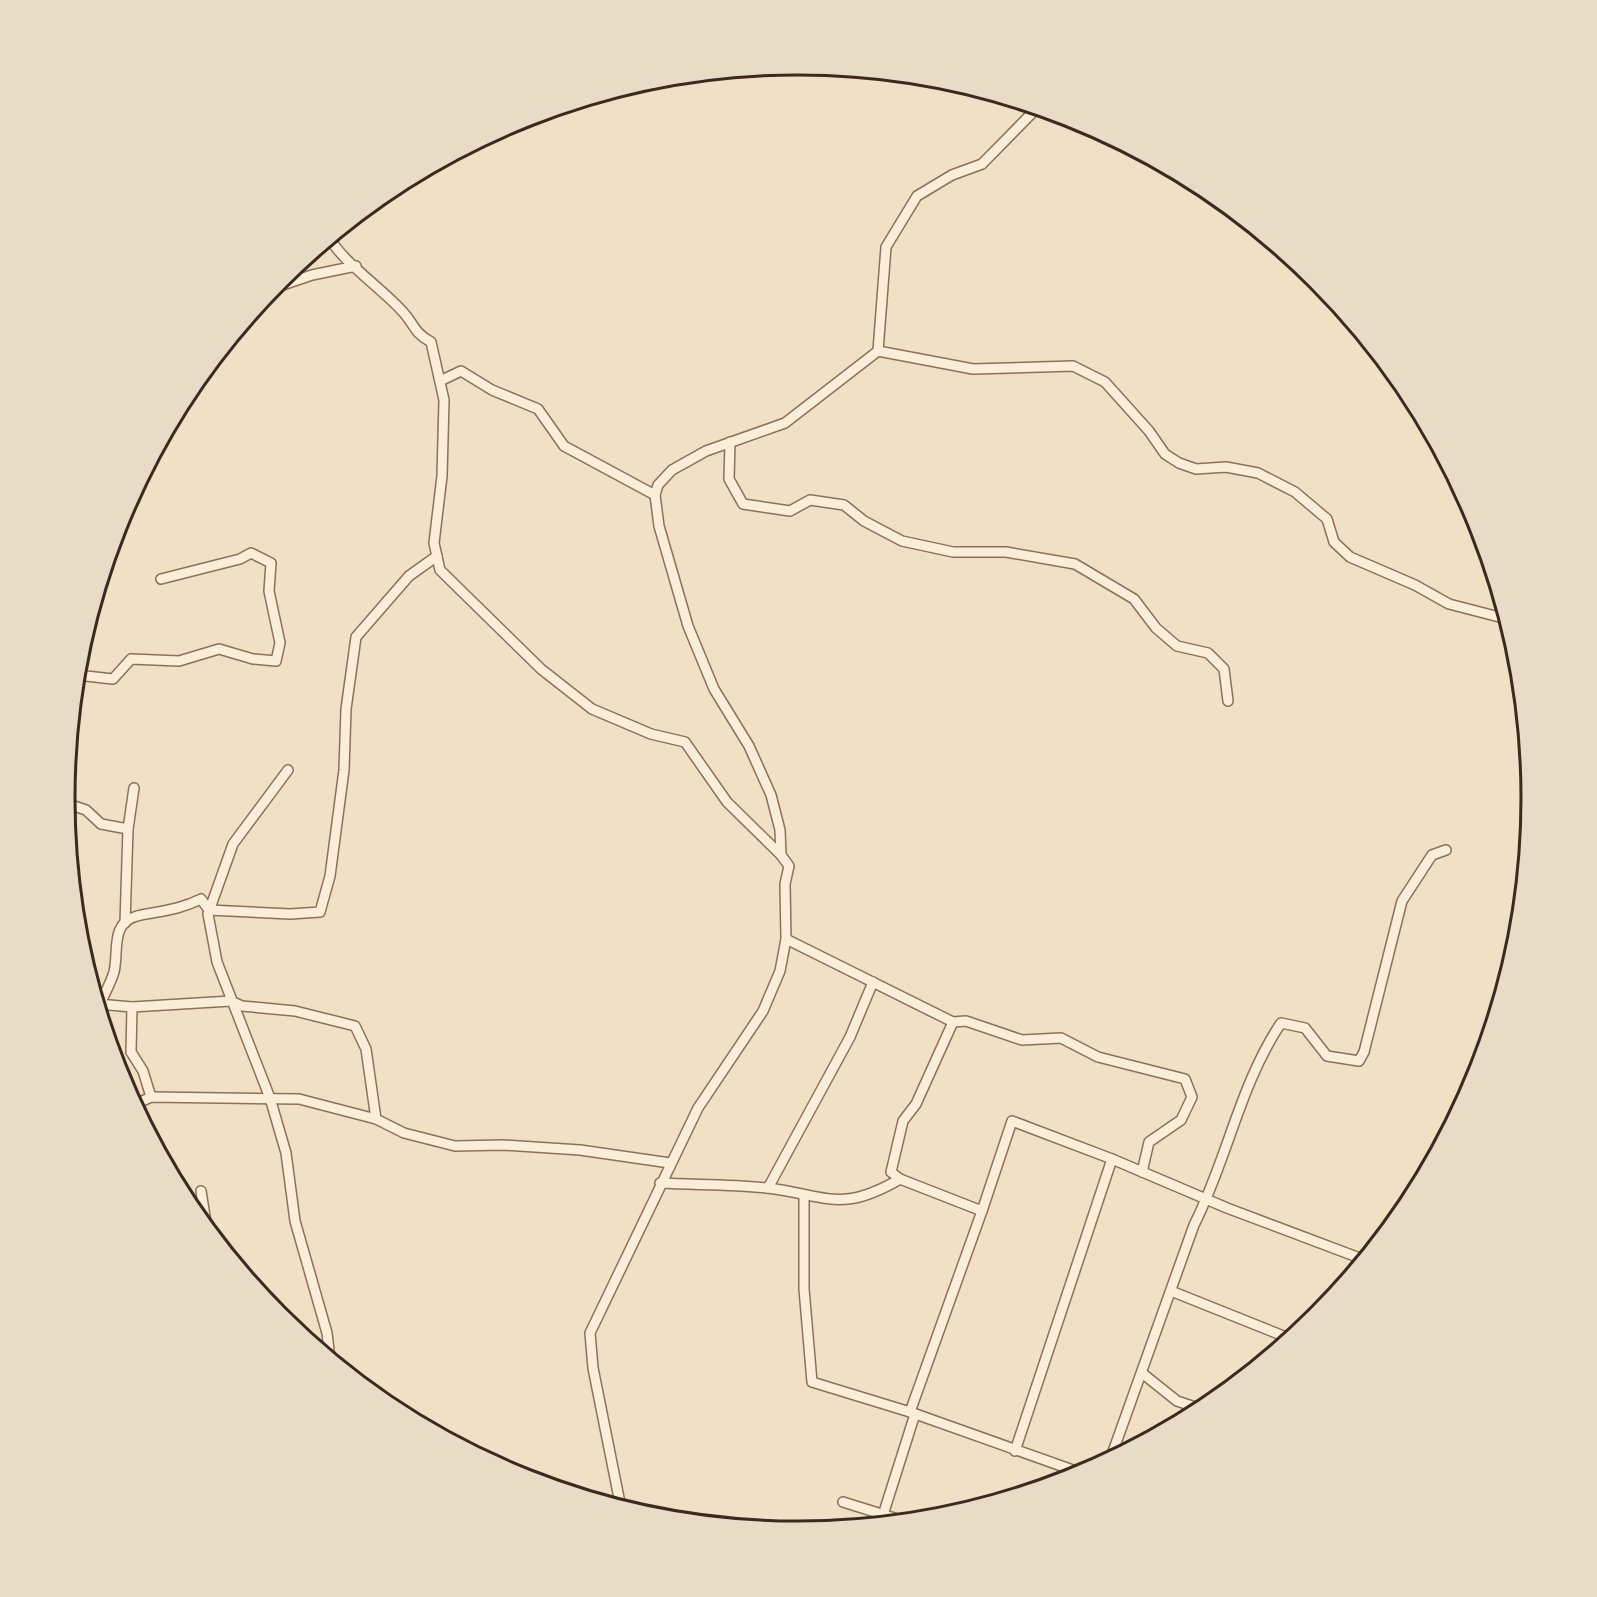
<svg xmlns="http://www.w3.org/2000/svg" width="1597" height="1597" font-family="'PT Serif',serif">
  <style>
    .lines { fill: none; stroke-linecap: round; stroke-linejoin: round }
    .minor-casing { stroke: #8c715a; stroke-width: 12 }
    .minor { stroke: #faeed9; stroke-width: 9 }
    .rim { fill: none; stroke: #3c2a1e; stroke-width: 3 }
  </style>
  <rect width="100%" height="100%" fill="#f0e0c5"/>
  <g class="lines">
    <g class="minor-casing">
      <g id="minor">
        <path d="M330,238C341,261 383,289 403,312C415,325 413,332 431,342L444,400L442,476L434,543L440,570L541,669L592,709L651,734L685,742L727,802L781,855"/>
        <path d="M271,289L312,275L356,266"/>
        <path d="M878,351L973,369L1073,366L1105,382L1149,431L1165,454L1179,463L1196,469L1226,467L1258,473L1295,492L1327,519L1334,542L1350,557L1415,585L1449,604L1507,619"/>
        <path d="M440,381L461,371L492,390L538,409L564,446L655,495"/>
        <path d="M730,442L729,479L743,504L790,511L810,500L844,505L864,521L902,541L953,552H1006L1075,564L1134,599L1156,628L1177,646L1208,653L1224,669L1228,701"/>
        <path d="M77,675L113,679L131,659L179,661L219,649L253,659L276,661L280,643L269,591L271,563L251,553L240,559L161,579"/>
        <path d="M288,770L233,844L208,914L217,962L270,1098L286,1153L295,1221L327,1333L330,1359"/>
        <path d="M65,803L86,810L101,824L128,829"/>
        <path d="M125,923L128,829L134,788"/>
        <path d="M786,939L953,1022L966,1021L1022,1040L1061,1038L1098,1057L1185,1079L1192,1097L1181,1120L1149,1142L1142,1172"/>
        <path d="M101,1002C105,993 111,982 114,972C119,951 110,923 137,916C160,911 179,910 201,899L209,910L290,914L320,912L330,876L344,770L346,709L356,637L409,576L437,556"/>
        <path d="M98,1004L132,1007L231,1001L242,1006L295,1011L355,1026L366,1049L376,1119"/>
        <path d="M132,1007L131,1052L143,1071L151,1097"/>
        <path d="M134,1105L151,1097L299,1099L376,1119L404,1133L455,1146L503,1145L580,1150L670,1163"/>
        <path d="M900,1179L891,1172L903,1121L916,1104L953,1022"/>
        <path d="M660,1183C695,1185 731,1184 767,1188C827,1195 840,1214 900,1179L982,1211L910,1412"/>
        <path d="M768,1188L850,1037L873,982"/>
        <path d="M201,1191L207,1229"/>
        <path d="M804,1196V1289L812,1382L910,1412L1084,1474"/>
        <path d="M982,1211L1012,1121L1112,1159L1227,1208L1365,1260"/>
        <path d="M1171,1291L1291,1339"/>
        <path d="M1142,1373L1177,1401L1204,1410"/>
        <path d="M1015,1451L1112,1159"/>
        <path d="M1110,1460L1194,1225C1227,1160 1240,1084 1281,1023L1305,1028L1327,1056L1359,1061L1364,1052L1402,901L1432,855L1446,850"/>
        <path d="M843,1502L907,1522"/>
        <path d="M621,1508L593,1368L590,1333L698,1108L763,1011L780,971L786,939L785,884L789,866L781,855L780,830L771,795L749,746L714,689L688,626L659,526L655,495L658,485L672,470L706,451L785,423L878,351L886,247L917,196L952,175L982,164L1037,108"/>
        <path d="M883,1515L915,1414"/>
      </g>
    </g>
    <use href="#minor" class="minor"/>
  </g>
  <path d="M0 0H1597V1597H0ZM75 798a723 723 0 1 1 1446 0a723 723 0 1 1-1446 0Z" fill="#e8dcc6" fill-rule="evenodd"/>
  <path class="rim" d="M75 798a723 723 0 1 1 1446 0a723 723 0 1 1-1446 0Z"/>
</svg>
